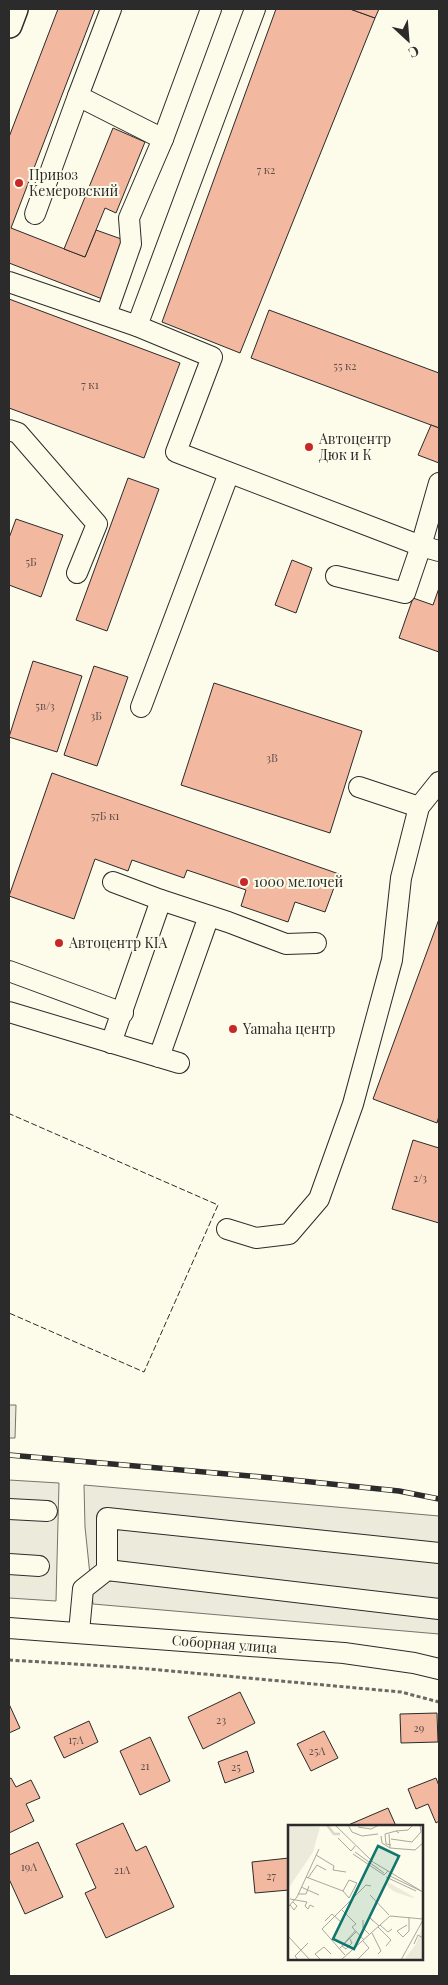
<svg xmlns="http://www.w3.org/2000/svg" width="448" height="1985" font-family="'Playfair Display',serif">
  <rect width="100%" height="100%" fill="#fdfbea"/>
  <!-- green -->
  <polygon fill="#ecebdb" stroke="#74746e" points="9,1405 16,1405 15,1438 9,1438"/>
  <!-- parking -->
  <g fill="#eceadb" stroke="#74746e">
    <polygon points="9,1480 59,1483 56,1601 9,1598"/>
    <polygon points="84,1485 439,1516 439,1634 93,1604 85,1527"/>
  </g>
  <!-- building -->
  <g fill="#f2b8a0" stroke="#2b2b2b">
    <polygon points="58,9 95,9 11,228 85,257 96,230 127,241 105,300 9,263 9,137"/>
    <polygon points="276,9 350,9 375,18 240,353 162,322"/>
    <polygon points="350,9 379,9 375,18"/>
    <polygon points="113,128 145,142 116,213 105,208 85,257 64,249"/>
    <polygon points="9,299 180,363 144,458 9,408"/>
    <polygon points="269,310 439,373 439,428 251,358"/>
    <polygon points="431,425 439,428 439,463 418,455"/>
    <polygon points="128,478 159,489 107,631 76,620"/>
    <polygon points="16,519 63,535 41,597 9,585 9,538"/>
    <polygon points="292,560 312,568 296,613 275,605"/>
    <polygon points="439,588 439,652 399,638 413,598 433,605"/>
    <polygon points="33,661 82,676 57,752 9,737"/>
    <polygon points="94,666 128,677 97,766 64,755"/>
    <polygon points="214,683 362,731 330,833 181,785"/>
    <polygon points="52,773 339,874 325,912 295,902 288,922 241,906 246,890 187,870 184,878 132,860 128,871 95,859 74,919 9,896"/>
    <polygon points="439,919 439,1116 437,1123 373,1099"/>
    <polygon points="413,1140 439,1148 439,1223 392,1209"/>
    <polygon points="240,1692 255,1723 203,1749 188,1717"/>
    <polygon points="9,1704 20,1728 9,1733"/>
    <polygon points="437,1713 438,1742 401,1743 400,1714"/>
    <polygon points="89,1721 98,1742 64,1758 54,1737"/>
    <polygon points="324,1731 338,1758 311,1771 297,1744"/>
    <polygon points="150,1737 170,1781 140,1795 120,1751"/>
    <polygon points="247,1751 254,1772 225,1783 218,1762"/>
    <polygon points="11,1778 16,1787 31,1780 40,1798 26,1804 34,1821 9,1833 9,1779"/>
    <polygon points="436,1778 439,1786 439,1821 436,1823 428,1804 416,1809 408,1789"/>
    <polygon points="388,1808 396,1826 346,1826"/>
    <polygon points="123,1823 136,1851 146,1846 174,1907 106,1938 85,1893 96,1888 76,1844"/>
    <polygon points="38,1842 63,1897 25,1914 9,1879 9,1855"/>
    <polygon points="289,1858 289,1890 255,1893 252,1862"/>
  </g>
  <g fill="none" stroke-linecap="round" stroke-linejoin="round">
    <!-- minor casing -->
    <g stroke="#2b2b2b" stroke-width="22">
      <g id="minor">
        <polyline points="111,9 78,96 163,139"/>
        <polyline points="35,214 78,96"/>
        <polyline points="9,282 137,326 212,357 176,452 421,546 439,551"/>
        <polyline points="106,315 131,244 129,218 163,139 211,9"/>
        <polyline points="137,326 255,9"/>
        <polyline points="9,430 18,433 97,524 77,573"/>
        <polyline points="336,576 405,593 421,546 439,483"/>
        <polyline points="141,707 229,473"/>
        <polyline points="359,787 419,807"/>
        <polyline points="161,900 228,922 286,944 316,943"/>
        <polyline points="9,971 123,1013"/>
        <polyline points="9,1012 179,1063"/>
        <polyline points="111,1043 161,900 113,882"/>
        <polyline points="159,1057 209,916"/>
        <polyline points="227,1229 256,1238 289,1234 319,1199 353,1104 392,960 401,878 419,807 439,782"/>
        <polyline points="9,1509 47,1511"/>
        <polyline points="9,1564 39,1566"/>
        <polyline points="107,1570 107,1518 439,1553"/>
        <path id="s1" d="M 9,1628 L 344,1653 L 414,1663 L 439,1669"/>
        <polyline points="79,1632 83,1589 107,1570 439,1609"/>
      </g>
    </g>
    <!-- major casing -->
    <g stroke="#2b2b2b" stroke-width="28">
      <polyline id="major" points="9,25 15,9"/>
    </g>
    <!-- path -->
    <polyline stroke="#6a6964" stroke-width="3" stroke-dasharray="4 2.5" stroke-linecap="butt" points="9,1660 138,1668 401,1692 439,1702"/>
    <!-- minor -->
    <use href="#minor" stroke="#fdfbea" stroke-width="20"/>
    <!-- major -->
    <use href="#major" stroke="#fdfbea" stroke-width="25"/>
    <!-- rail casing -->
    <g stroke="#2b2b2b" stroke-width="5.5">
      <polyline id="rail" points="9,1455 273,1478 399,1491 439,1499"/>
    </g>
    <!-- rail -->
    <use href="#rail" stroke="#fdfbea" stroke-width="4" stroke-dasharray="11" stroke-linecap="butt"/>
    <!-- fence -->
    <polyline stroke="#2b2b2b" stroke-width="1" stroke-dasharray="6 2.5" stroke-linecap="butt" points="9,1116 10,1114 218,1205 144,1372 9,1313"/>
  </g>
  <!-- markers -->
  <g fill="#c62828" stroke="#fdfbea" stroke-width="2">
    <circle cx="19" cy="183" r="5"/>
    <circle cx="309" cy="447" r="5"/>
    <circle cx="244" cy="882" r="5"/>
    <circle cx="59" cy="943" r="5"/>
    <circle cx="233" cy="1029" r="5"/>
  </g>
  <g text-anchor="middle" stroke-width="4" stroke-linejoin="round" paint-order="stroke">
    <!-- number labels -->
    <g font-size="11" fill="#5d4e48">
      <text x="266" y="174">7 к2</text>
      <text x="345" y="370">55 к2</text>
      <text x="90" y="389">7 к1</text>
      <text x="31" y="566">5Б</text>
      <text x="45" y="710">5в/3</text>
      <text x="96" y="720">3Б</text>
      <text x="272" y="762">3В</text>
      <text x="105" y="820">57Б к1</text>
      <text x="420" y="1182">2/3</text>
      <text x="221" y="1724">23</text>
      <text x="419" y="1732">29</text>
      <text x="76" y="1744">17А</text>
      <text x="317" y="1755">25А</text>
      <text x="145" y="1770">21</text>
      <text x="236" y="1771">25</text>
      <text x="29" y="1871">19А</text>
      <text x="122" y="1874">21А</text>
      <text x="271" y="1880">27</text>
    </g>
    <!-- poi labels -->
    <g font-size="14" fill="#2b2b2b" stroke="#fdfbea" text-anchor="start">
      <text x="29" y="180">Привоз<tspan x="29" dy="16">Кемеровский</tspan></text>
      <text x="319" y="444">Автоцентр<tspan x="319" dy="16">Дюк и К</tspan></text>
      <text x="254" y="887">1000 мелочей</text>
      <text x="69" y="948">Автоцентр KIA</text>
      <text x="243" y="1034">Yamaha центр</text>
    </g>
    <!-- street labels -->
    <g font-size="14" fill="#2b2b2b" stroke="#fdfbea">
      <text dy="5" stroke="none"><textPath href="#s1" startOffset="216">Соборная улица</textPath></text>
    </g>
  </g>
  <!-- overview -->
  <g transform="translate(288 1825)">
    <rect width="135" height="135" fill="#fdfbea"/>
    <path d="M 0,0 L 32,2 L 25,27 L 0,64 ZM 98,56 L 126,72 L 125,73 L 107,67 L 100,62 ZM 135,100 L 135,135 L 116,135 L 128,119 Z" fill="#ecebdb"/>
    <path fill="none" stroke="#d8d7c9" stroke-width="2.5" d="M 39,0 L 46,9 L 52,9"/>
    <path fill="none" stroke="#a9a89e" stroke-width="1" d="M 47,0 L 85,37 L 135,67M 60,0 L 64,7 L 74,11 L 90,9M 70,2 L 83,4 L 91,0M 111,8 L 108,6 L 120,5 L 125,0M 101,9 L 102,23 L 127,25 L 135,18M 93,11 L 94,18 L 102,23M 50,13 L 63,26 L 67,21M 103,14 L 124,17 L 133,7 L 132,0M 103,20 L 98,19 L 97,9 L 108,6M 67,27 L 96,48M 65,29 L 96,50 L 100,46M 28,30 L 46,41 L 45,45 L 58,47M 100,50 L 133,66M 18,52 L 55,66 L 61,55 L 69,58 L 61,73 L 55,66M 98,52 L 128,66M 20,53 L 29,40 L 38,45M 13,62 L 31,70M 10,69 L 18,69 L 21,61M 82,70 L 101,90M 2,74 L 19,77 L 17,81 L 20,84 L 22,80 L 26,82M 2,80 L 6,85 L 9,81 L 5,77M 0,82 L 9,72 L 31,24M 54,85 L 68,99 L 64,102 L 76,115M 75,95 L 75,103 L 81,109M 37,96 L 44,89 L 53,97M 85,96 L 81,92 L 91,101M 92,100 L 100,107 L 104,104M 119,100 L 109,106 L 115,112 L 121,106 L 121,92M 90,102 L 103,115 L 98,121M 84,108 L 93,126 L 90,129M 0,111 L 22,135M 126,119 L 130,110 L 135,113M 54,121 L 58,124 L 64,118 L 62,114M 53,122 L 67,106M 51,124 L 68,107M 57,130 L 34,104 L 78,60 L 83,61M 10,135 L 7,131 L 20,118M 33,135 L 27,129 L 36,122 L 43,129M 53,135 L 102,91 L 135,94M 69,135 L 81,123 L 75,116M 113,135 L 135,95"/>
    <path fill="#0f766e" fill-opacity="0.15" stroke="#0f766e" stroke-width="2.5" d="M 90,21 L 111,31 L 66,124 L 45,114 Z"/>
    <rect width="135" height="135" fill="none" stroke="#2b2b2b" stroke-width="2.5"/>
  </g>
  <!-- border -->
  <rect width="448" height="1985" fill="none" stroke="#2b2b2b" stroke-width="20"/>
  <!-- north arrow -->
  <g transform="translate(408 40) rotate(154)" stroke="#fdfbea" stroke-width="4" paint-order="stroke">
  <path d="M0-4L9 19L0 12L-9 19Z" fill="#2b2b2b"/>
  <text y="-8" font-size="14" font-weight="bold" text-anchor="middle" fill="#2b2b2b">С</text>
  </g>
</svg>
